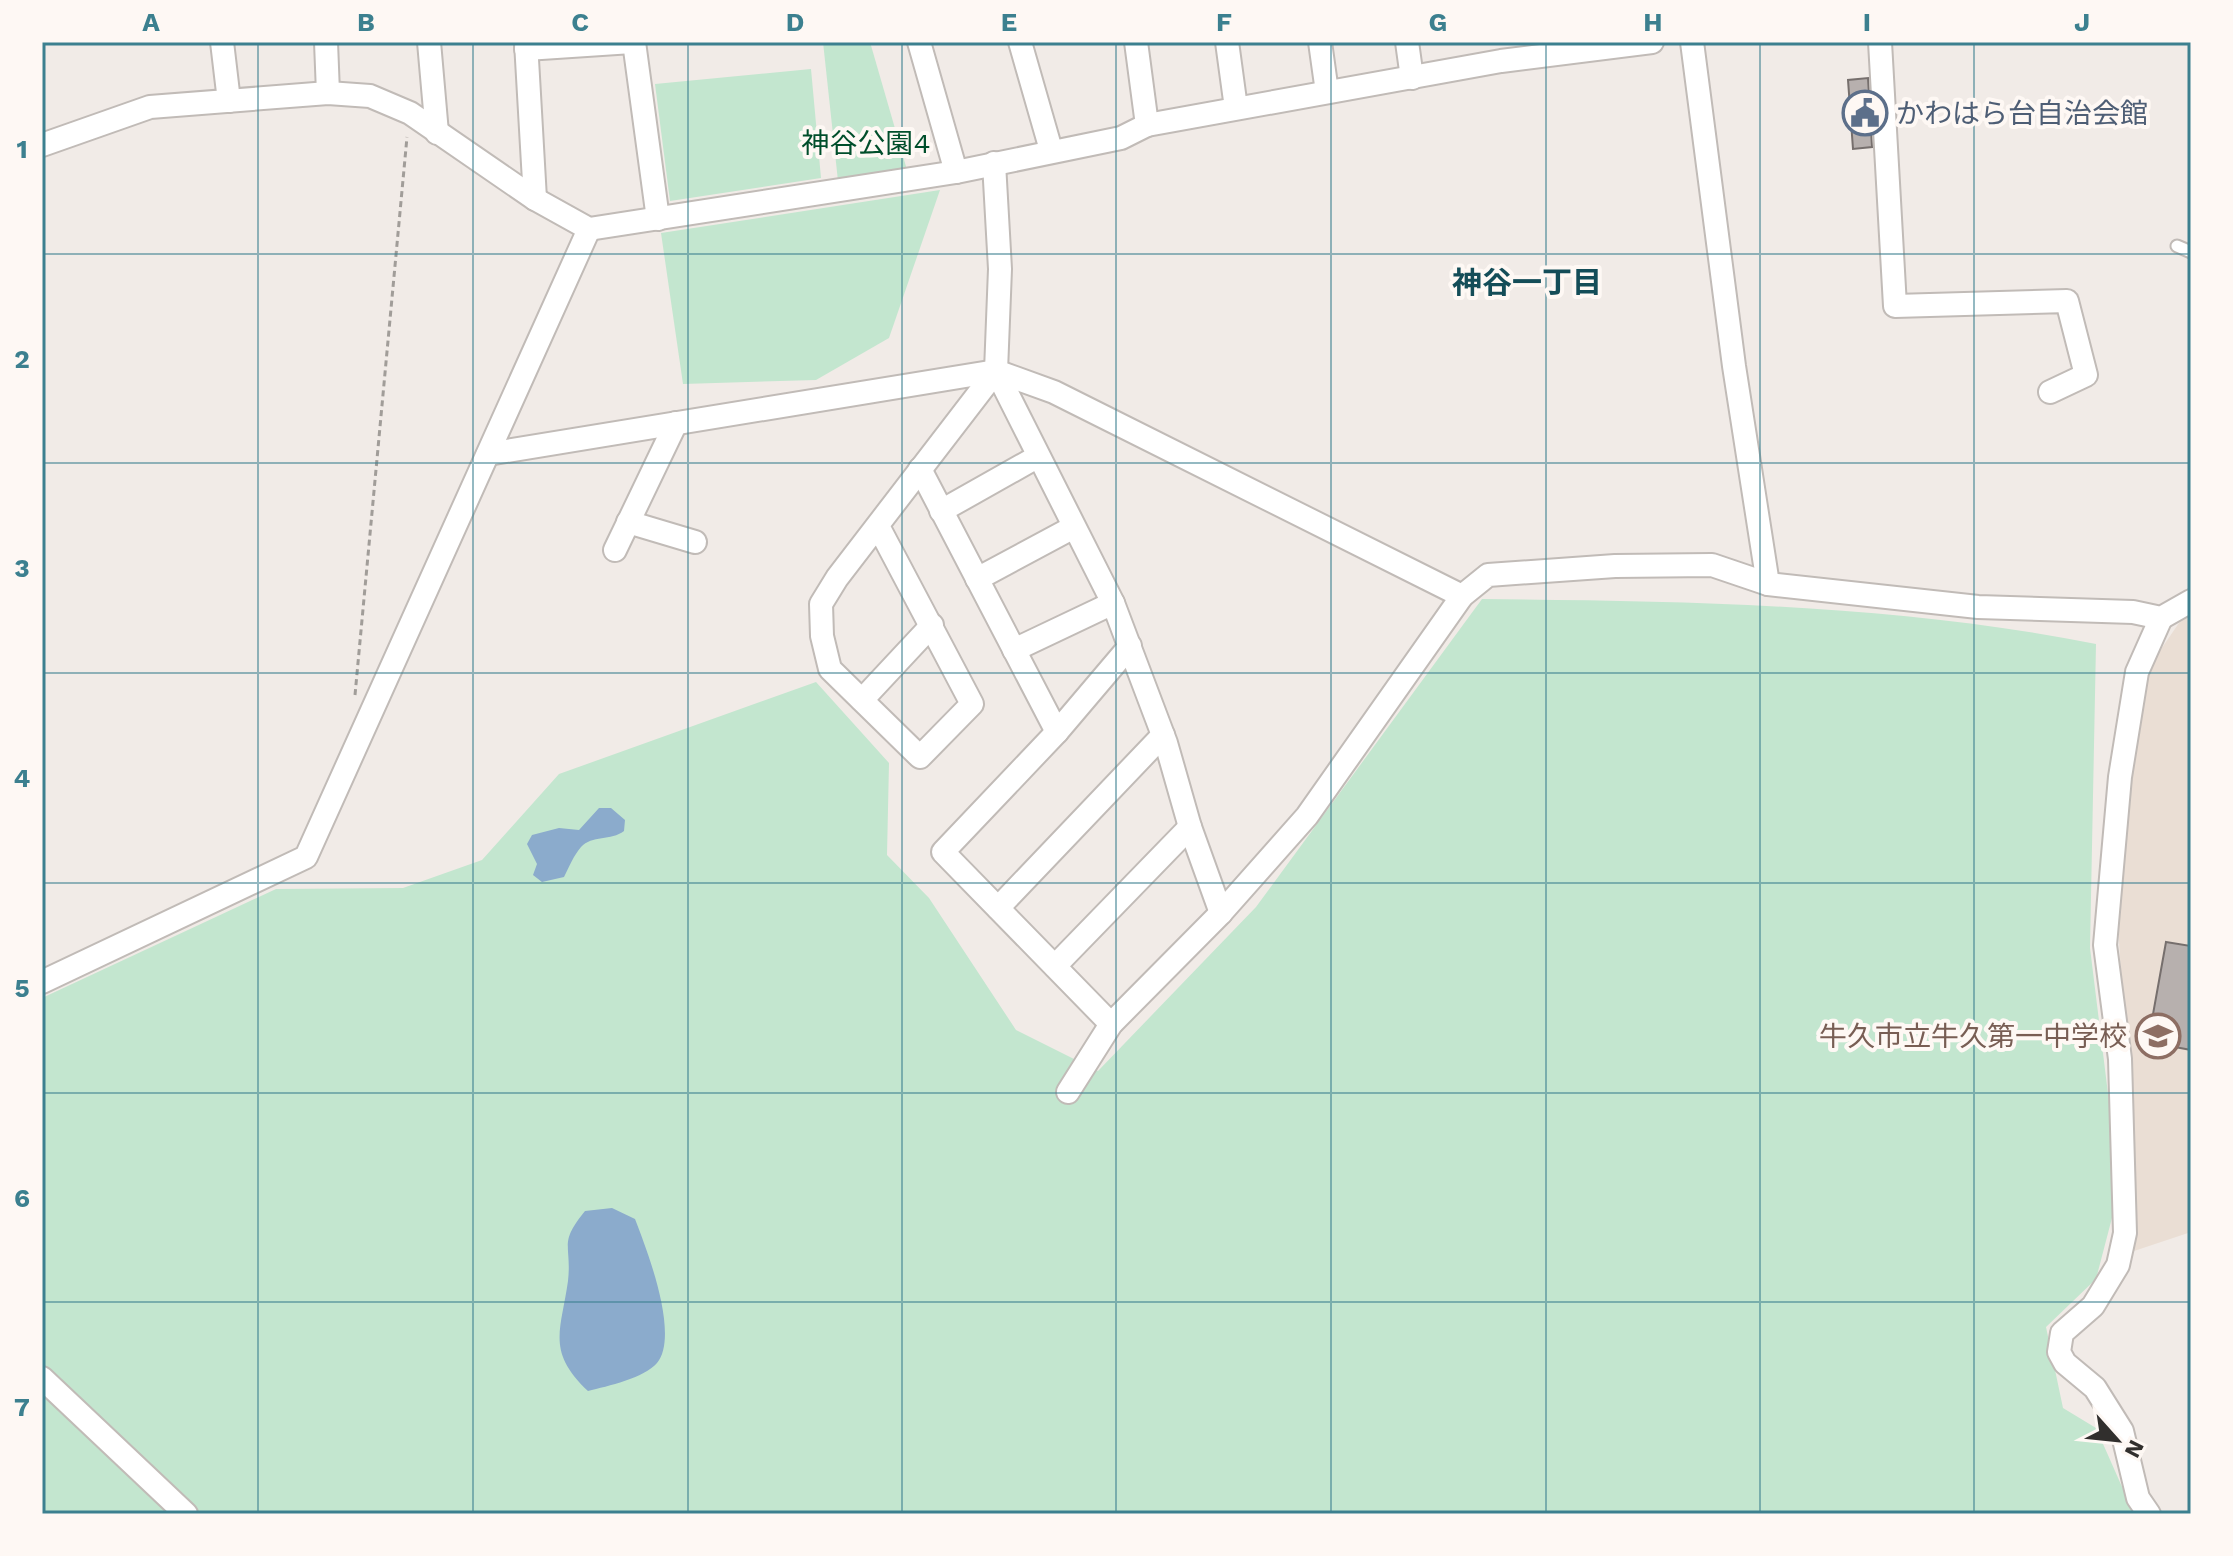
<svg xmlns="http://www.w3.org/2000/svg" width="2233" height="1556" font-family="'Work Sans','Noto Sans JP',sans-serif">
  <rect width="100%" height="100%" fill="#f1ebe7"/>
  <!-- built -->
  <polygon fill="#eaded4" points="2191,615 2191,1232 2128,1253 2131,1149 2118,923 2142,677 2179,623"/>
  <!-- green -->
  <g fill="#c3e6cf">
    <polygon points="823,42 870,42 907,170 838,181"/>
    <polygon points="811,69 821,178 670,201 655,84"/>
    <polygon points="940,190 889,338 816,380 683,384 661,233"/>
    <path d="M 1482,599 C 1687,601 1894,604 2096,644 L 2090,948 L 2112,1126 L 2113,1214 L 2096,1279 L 2046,1327 L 2063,1408 L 2096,1428 L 2134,1514 L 42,1514 L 42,998 L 276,889 L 403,888 L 482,860 L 559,774 L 816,682 L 889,763 L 887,855 L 929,898 L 1016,1030 L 1098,1071 L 1256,907 Z"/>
  </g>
  <!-- water -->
  <g fill="#8babcc">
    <path d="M 599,808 L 611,808 L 625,820 L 624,831 C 611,841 592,835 581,847 C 574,855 569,867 564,877 L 542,882 L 533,875 L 537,864 L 527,844 L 532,835 L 559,828 L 579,830 Z"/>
    <path d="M 612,1208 L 635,1219 C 647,1250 680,1335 657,1363 C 644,1378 608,1386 588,1391 C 546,1351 561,1331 568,1281 C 572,1244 558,1244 585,1211 Z"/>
  </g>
  <!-- building -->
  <g fill="#b7b0ae" stroke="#766f6d" stroke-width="2">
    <polygon points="1868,78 1872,147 1853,149 1848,80"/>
    <polygon points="2166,942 2191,946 2191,1050 2148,1042"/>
  </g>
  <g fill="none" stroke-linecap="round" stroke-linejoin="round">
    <!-- lane casing -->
    <g stroke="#c1bbb7" stroke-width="15">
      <polyline id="lane" points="2177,246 2191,252"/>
    </g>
    <!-- street casing -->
    <g stroke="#c1bbb7" stroke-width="26">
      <g id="street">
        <polyline points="222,42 229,101"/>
        <polyline points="326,42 328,93"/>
        <polyline points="429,42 437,133"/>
        <polyline points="526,42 535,199"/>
        <polyline points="634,42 658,219"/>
        <polyline points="919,42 956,172"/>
        <polyline points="1020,42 1051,150"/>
        <polyline points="1136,42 1147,125"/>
        <polyline points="1227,42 1236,108"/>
        <polyline points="1320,42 1327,92"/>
        <polyline points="1407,42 1412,78"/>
        <polyline points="1692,42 1734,366 1768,584"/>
        <polyline points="1880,42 1895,306 2067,301 2086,375 2050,392"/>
        <polyline points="526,49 632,42"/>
        <polyline points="42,145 150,107 328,93 370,96 410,113 535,199 589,229 956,172 1121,138 1147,125 1501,61 1652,42"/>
        <polyline points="994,163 1000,269 996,371 1113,603 1166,743 1190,827 1221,913"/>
        <polyline points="488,454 996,371 1054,392 1462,596"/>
        <polyline points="920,469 1057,732"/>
        <polyline points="941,511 1037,457"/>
        <polyline points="628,522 695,542"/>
        <polyline points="878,526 972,704 920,757 830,669 822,636 821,604 837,578 996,371"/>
        <polyline points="615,550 676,423"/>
        <polyline points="977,579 1072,528"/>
        <polyline points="1014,650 1113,603"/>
        <polyline points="862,700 932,625"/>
        <polyline points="998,908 1163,735"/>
        <polyline points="1055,966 1190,827"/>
        <polyline points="42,982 306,857 589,229"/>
        <polyline points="1111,1024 943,852 1057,732 1130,646"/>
        <polyline points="1068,1092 1111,1024 1221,913 1307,816 1462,596 1488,575 1615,566 1712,565 1768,584 1978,607 2133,612 2161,618 2191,601"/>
        <polyline points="42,1378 186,1514"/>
        <polyline points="2149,1514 2138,1498 2122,1431 2095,1388 2065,1363 2059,1352 2062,1333 2093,1306 2118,1265 2125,1233 2120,1059 2105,945 2120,777 2137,672 2161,618"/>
      </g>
    </g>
    <!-- path -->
    <polyline stroke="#a19d99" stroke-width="3" stroke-dasharray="6 4" stroke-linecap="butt" points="355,695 407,137"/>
    <!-- lane -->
    <use href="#lane" stroke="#fff" stroke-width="11"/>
    <!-- street -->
    <use href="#street" stroke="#fff" stroke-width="22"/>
  </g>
  <!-- grid -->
  <path fill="none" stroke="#3c808f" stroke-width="2" stroke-opacity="0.55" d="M 258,42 L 258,1514M 473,42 L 473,1514M 688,42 L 688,1514M 902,42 L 902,1514M 1116,42 L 1116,1514M 1331,42 L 1331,1514M 1546,42 L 1546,1514M 1760,42 L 1760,1514M 1974,42 L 1974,1514M 42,254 L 2191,254M 42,463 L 2191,463M 42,673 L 2191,673M 42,883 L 2191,883M 42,1093 L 2191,1093M 42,1302 L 2191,1302"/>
  <!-- icons -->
  <defs>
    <g id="civic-ring" transform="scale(2.3)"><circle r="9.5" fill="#fef8f4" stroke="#5c6f8a" stroke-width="1.5"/><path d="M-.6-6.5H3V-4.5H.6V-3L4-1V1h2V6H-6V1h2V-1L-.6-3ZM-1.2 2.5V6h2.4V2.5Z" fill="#5c6f8a"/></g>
    <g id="school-ring" transform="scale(2.3)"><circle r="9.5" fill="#fef8f4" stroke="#8d6e63" stroke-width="1.5"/><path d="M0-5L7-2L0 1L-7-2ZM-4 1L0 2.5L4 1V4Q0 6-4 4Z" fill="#8d6e63"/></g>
  </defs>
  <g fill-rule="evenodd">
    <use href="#civic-ring" x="1865" y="113"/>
    <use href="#school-ring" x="2158" y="1036"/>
  </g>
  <g text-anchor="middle" stroke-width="8" stroke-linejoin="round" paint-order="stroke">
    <!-- service labels -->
    <g font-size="28" fill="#4e5e75" stroke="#fef8f4" text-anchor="start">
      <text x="1896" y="123">かわはら台自治会館</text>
    </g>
    <!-- park labels -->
    <g font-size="28" fill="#004e2b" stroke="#fef8f4">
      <text x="866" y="153">神谷公園4</text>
    </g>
    <!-- education labels -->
    <g font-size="28" fill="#785e54" stroke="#fef8f4" text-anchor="end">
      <text x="2127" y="1046">牛久市立牛久第一中学校</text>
    </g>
    <!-- neighbourhood labels -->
    <g font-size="30" font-weight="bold" fill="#144d58" stroke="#fef8f4">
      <text x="1527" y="293">神谷一丁目</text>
    </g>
  </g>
  <!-- border -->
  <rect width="2233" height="1556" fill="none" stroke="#fef8f4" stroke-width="88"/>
  <!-- north arrow -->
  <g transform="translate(2117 1440) rotate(117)" stroke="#fef8f4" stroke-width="6" paint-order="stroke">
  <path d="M0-6L14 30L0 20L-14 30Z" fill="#312f2d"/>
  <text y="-12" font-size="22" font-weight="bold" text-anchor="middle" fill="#312f2d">N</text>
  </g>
  <rect x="44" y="44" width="2145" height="1468" fill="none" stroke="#3c808f" stroke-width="3"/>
  <g font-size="26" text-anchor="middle" font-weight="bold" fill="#3c808f">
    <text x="151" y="31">A</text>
    <text x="366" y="31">B</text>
    <text x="580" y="31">C</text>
    <text x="795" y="31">D</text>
    <text x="1009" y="31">E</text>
    <text x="1224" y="31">F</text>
    <text x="1438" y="31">G</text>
    <text x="1653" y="31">H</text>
    <text x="1867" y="31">I</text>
    <text x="2082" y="31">J</text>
    <text x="22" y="158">1</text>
    <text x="22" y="368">2</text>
    <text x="22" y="577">3</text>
    <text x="22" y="787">4</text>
    <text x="22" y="997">5</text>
    <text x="22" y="1207">6</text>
    <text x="22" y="1416">7</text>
  </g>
</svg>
